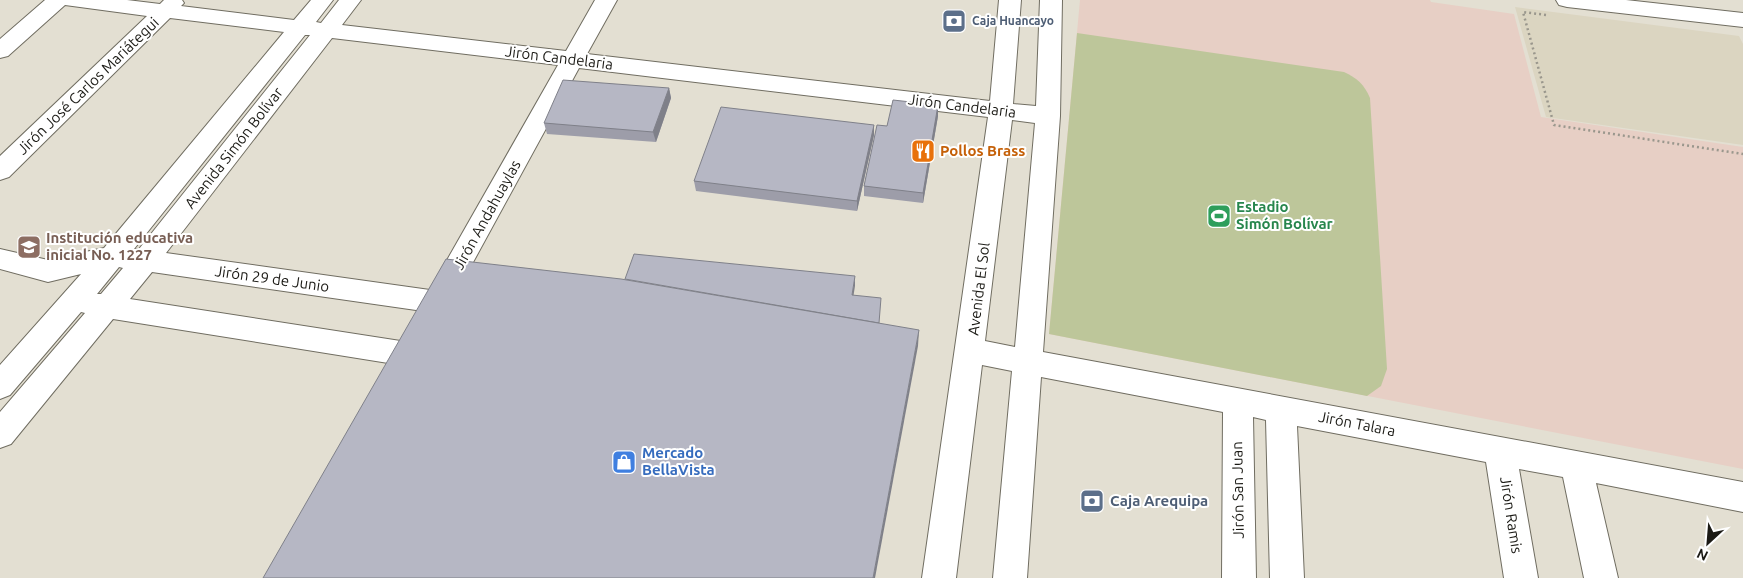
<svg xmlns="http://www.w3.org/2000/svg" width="1743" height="578" font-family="Ubuntu,sans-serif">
  <rect width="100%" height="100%" fill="#e3dfd2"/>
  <!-- built -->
  <polygon fill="#dbd5c1" points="1515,7 1739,36 1743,44 1743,145 1546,117"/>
  <!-- education -->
  <polygon fill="#e7cfc5" points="1080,0 1430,0 1431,2 1514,14 1541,117 1743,147 1743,469 1049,334"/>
  <!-- green -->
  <path fill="#bdc69a" d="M 1077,33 L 1344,72 C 1357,78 1364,84 1370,98 L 1387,369 L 1381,386 L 1367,396 L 1049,334 Z"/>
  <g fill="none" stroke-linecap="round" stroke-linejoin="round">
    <!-- minor casing -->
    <g stroke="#706d61" stroke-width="2">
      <g id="minor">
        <path d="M 45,0 L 127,0 L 160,4 L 164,0 L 182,0 L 184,3 L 181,6 L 294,20 L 311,0 L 333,0 L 316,22 L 321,23 L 339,0 L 361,0 L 342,25 L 566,51 L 595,0 L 617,0 L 587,54 L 990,101 L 999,0 L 1021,0 L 1013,104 L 1036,106 L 1040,0 L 1062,0 L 1060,116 L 1043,352 L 1743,482 L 1743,512 L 1596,483 L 1618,578 L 1584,578 L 1563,477 L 1519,469 L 1538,578 L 1504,578 L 1486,462 L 1297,426 L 1304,578 L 1270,578 L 1266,420 L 1253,417 L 1256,578 L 1222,578 L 1223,412 L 1041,377 L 1027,578 L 993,578 L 1012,371 L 982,365 L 956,578 L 922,578 L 988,117 L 579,68 L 447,310 L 437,313 L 152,272 L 130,299 L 407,342 L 417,345 L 421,354 L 417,363 L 407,366 L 113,319 L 11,444 L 0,448 L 0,412 L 85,313 L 81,312 L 10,395 L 0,399 L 0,365 L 81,274 L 48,282 L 0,269 L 0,249 L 48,260 L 104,248 L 284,32 L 170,18 L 9,177 L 0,180 L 0,156 L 147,16 L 65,5 L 8,56 L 0,58 L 0,39 ZM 305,35 L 310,35 L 139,249 L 134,249 ZM 332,38 L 558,65 L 430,290 L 166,253 ZM 1012,120 L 1035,123 L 1015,347 L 985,341 ZM 119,267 L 123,268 L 101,294 L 97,294 Z"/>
        <polygon points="1556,0 1626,0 1743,13 1743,27 1567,7 1559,5"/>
      </g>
    </g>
    <!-- path -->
    <polyline stroke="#9a978d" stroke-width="2.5" stroke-dasharray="2 3" stroke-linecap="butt" points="1546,15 1523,12 1554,125 1743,154"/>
    <!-- minor -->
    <use href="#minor" fill="#fff" fill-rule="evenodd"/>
  </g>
  <!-- wall -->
  <g fill="#9d9da9">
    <polygon points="669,88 671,98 656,142 547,134 544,123"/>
    <polygon points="938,105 938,116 923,203 864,196 864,186 887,126"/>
    <polygon points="874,125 874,135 857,211 696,191 694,181"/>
  </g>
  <!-- shaded-wall -->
  <g fill="#7f8089">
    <polygon points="669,88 671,98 656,142 653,132"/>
    <polygon points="938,105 938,116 923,203 923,193"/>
    <polygon points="874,125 874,135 857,211 857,201"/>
    <polygon points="855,276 855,286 852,305 852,295"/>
    <polygon points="919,330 918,346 875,578 873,578"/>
  </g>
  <!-- building -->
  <g fill="#b6b7c4" stroke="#7f8089">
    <polygon points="563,80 669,88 653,132 544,123"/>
    <polygon points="893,100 938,105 923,193 864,186 877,125 887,126"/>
    <polygon points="721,107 874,125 857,201 694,181"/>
    <polygon points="634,254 855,276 852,295 881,298 879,323 625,279"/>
    <polygon points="446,259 621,279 919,330 873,578 263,578"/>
  </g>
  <!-- icons -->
  <defs>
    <g id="bank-square" transform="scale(1.25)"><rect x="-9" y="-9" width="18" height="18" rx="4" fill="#5c6f8a" stroke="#fff"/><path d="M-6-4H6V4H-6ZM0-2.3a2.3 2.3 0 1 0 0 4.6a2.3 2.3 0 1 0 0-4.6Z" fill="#fff"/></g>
    <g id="restaurant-square" transform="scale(1.25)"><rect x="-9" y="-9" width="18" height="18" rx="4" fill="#e8710a" stroke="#fff"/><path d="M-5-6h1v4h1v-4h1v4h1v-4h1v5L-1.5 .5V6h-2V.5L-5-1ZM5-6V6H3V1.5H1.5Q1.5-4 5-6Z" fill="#fff"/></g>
    <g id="stadium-square" transform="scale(1.25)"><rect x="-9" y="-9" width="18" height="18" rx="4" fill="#2e9e5b" stroke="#fff"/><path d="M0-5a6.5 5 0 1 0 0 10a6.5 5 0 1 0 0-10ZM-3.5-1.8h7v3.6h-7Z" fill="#fff"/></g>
    <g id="school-square" transform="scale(1.25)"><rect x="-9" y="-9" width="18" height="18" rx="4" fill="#8d6e63" stroke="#fff"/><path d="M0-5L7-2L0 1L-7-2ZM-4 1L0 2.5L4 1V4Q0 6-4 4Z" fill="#fff"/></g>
    <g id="shop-square" transform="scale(1.25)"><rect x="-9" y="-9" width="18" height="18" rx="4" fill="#3f7fe0" stroke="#fff"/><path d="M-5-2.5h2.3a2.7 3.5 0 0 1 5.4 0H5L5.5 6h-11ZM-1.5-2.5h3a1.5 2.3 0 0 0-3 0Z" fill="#fff"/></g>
  </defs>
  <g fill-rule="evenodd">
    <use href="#bank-square" x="954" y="21"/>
    <use href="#restaurant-square" x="923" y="151"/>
    <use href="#stadium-square" x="1219" y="216"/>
    <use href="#school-square" x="29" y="247"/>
    <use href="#shop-square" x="624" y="462"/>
    <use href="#bank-square" x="1092" y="501"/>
  </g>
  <g text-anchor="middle" stroke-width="4" stroke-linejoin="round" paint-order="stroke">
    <!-- far-service labels -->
    <g font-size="12" font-weight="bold" fill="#4e5e75" stroke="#fff" text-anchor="start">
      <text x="972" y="25">Caja Huancayo</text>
    </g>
    <!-- street labels -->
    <g font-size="15" fill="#1b1a15" stroke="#fff">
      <text transform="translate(559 58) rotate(7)" y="5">Jirón Candelaria</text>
      <text transform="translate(88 86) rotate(-44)" y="5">Jirón José Carlos Mariátegui</text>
      <text transform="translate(962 106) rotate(7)" y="5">Jirón Candelaria</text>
      <text transform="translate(234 148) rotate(-52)" y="5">Avenida Simón Bolívar</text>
      <text transform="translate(487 215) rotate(-61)" y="5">Jirón Andahuaylas</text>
      <text transform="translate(272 279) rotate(8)" y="5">Jirón 29 de Junio</text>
      <text transform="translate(979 289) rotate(-83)" y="5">Avenida El Sol</text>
      <text transform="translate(1357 424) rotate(11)" y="5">Jirón Talara</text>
      <text transform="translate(1238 490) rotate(-91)" y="5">Jirón San Juan</text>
      <text transform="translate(1511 515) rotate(81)" y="5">Jirón Ramis</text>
    </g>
    <!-- food labels -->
    <g font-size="15" font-weight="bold" fill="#c56008" stroke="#fff" text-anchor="start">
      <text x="940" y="156">Pollos Brass</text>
    </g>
    <!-- leisure labels -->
    <g font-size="15" font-weight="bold" fill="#27864d" stroke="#fff" text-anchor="start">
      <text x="1236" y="212">Estadio<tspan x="1236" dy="17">Simón Bolívar</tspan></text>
    </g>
    <!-- education labels -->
    <g font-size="15" font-weight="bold" fill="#785e54" stroke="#fff" text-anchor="start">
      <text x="46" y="243">Institución educativa<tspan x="46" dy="17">inicial No. 1227</tspan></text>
    </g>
    <!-- shop labels -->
    <g font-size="15" font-weight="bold" fill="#366cbe" stroke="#fff" text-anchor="start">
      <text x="642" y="458">Mercado<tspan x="642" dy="17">BellaVista</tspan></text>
    </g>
    <!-- service labels -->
    <g font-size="15" font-weight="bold" fill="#4e5e75" stroke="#fff" text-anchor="start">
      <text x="1110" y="506">Caja Arequipa</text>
    </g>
  </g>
  <!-- north arrow -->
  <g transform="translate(1708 543) rotate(206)" stroke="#ffffff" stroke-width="4" paint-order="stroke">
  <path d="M0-4L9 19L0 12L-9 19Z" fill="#1b1a15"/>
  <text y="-8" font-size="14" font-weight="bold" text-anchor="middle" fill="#1b1a15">N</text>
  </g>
</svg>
